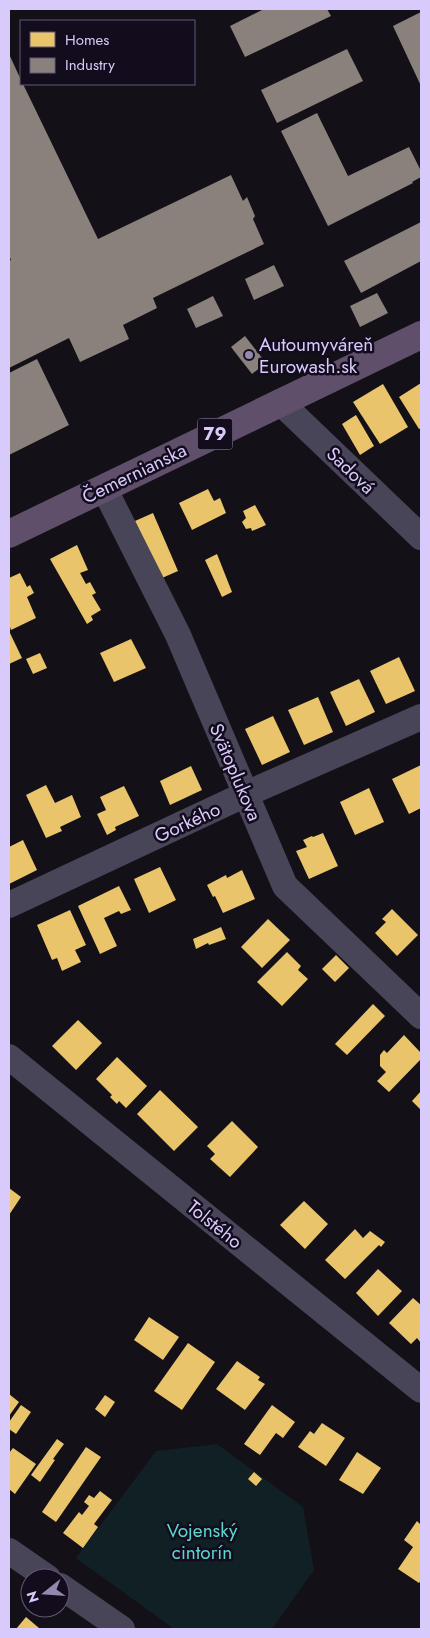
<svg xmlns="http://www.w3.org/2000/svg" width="430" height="1638" font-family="Jost,sans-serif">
  <rect width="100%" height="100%" fill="#131018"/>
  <!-- green -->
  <polygon fill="#102024" points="217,1444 303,1507 314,1570 272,1629 174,1629 76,1558 156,1451"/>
  <!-- homes -->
  <g fill="#e9c46a">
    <polygon points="421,383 421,428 419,429 399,397"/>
    <polygon points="383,384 408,427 380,444 353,402"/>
    <polygon points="356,415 374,446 360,455 342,424"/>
    <polygon points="208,489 214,501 220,498 226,513 192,530 179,503"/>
    <polygon points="255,505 266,525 252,531 251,528 246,529 242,522 246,518 243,511"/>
    <polygon points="153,513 178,571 162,578 135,521"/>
    <polygon points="77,545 88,570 80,573 86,584 90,582 96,593 92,595 101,610 91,616 93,620 87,624 50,559"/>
    <polygon points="217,554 232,592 222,597 205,560"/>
    <polygon points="20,573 27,587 30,585 34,593 27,597 36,618 11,630 9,624 9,578"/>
    <polygon points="9,631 22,658 9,664"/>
    <polygon points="131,639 146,668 114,682 100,653"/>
    <polygon points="40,653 47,668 33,674 26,659"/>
    <polygon points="399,657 415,691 386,704 370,671"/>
    <polygon points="359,679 375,712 346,726 330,692"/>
    <polygon points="318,697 333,732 304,745 288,710"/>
    <polygon points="273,716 290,752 262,765 245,729"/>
    <polygon points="421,765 421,808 409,814 392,779"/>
    <polygon points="191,766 202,790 170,805 160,781"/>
    <polygon points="46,785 55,803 72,795 81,817 60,827 62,831 46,838 26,795"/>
    <polygon points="124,786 139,816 115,827 116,830 107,835 97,814 106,810 100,797"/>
    <polygon points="369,788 384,822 355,835 340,802"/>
    <polygon points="323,833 338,866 309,879 296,851 307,847 303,840 312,836 313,837"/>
    <polygon points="23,840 37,870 9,884 9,847"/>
    <polygon points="160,867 176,900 149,913 134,879"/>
    <polygon points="242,870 255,899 223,913 215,896 213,897 207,885 226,875 227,878"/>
    <polygon points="119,886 131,910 121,914 119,911 104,918 117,946 100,954 78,906"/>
    <polygon points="392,909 418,935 397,956 375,933 386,922 382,919"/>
    <polygon points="70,910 86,945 75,950 81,962 62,971 57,958 52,960 37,925"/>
    <polygon points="268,919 290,940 262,968 241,947"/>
    <polygon points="221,927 226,939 209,945 208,943 196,949 193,939"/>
    <polygon points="287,952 301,966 298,970 308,979 282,1006 257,982"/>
    <polygon points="336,955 349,968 335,982 322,969"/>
    <polygon points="373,1004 385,1016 347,1055 335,1044"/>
    <polygon points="78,1020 102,1043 76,1070 52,1046"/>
    <polygon points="404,1035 421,1053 421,1059 389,1092 377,1081 386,1072 380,1066 380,1055 384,1050 387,1053"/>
    <polygon points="117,1057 147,1086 126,1108 119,1101 117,1104 110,1097 112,1095 96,1079"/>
    <polygon points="160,1090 198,1127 174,1151 137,1114"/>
    <polygon points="421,1091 421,1110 412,1101"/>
    <polygon points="232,1121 258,1147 230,1177 210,1159 215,1154 207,1146"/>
    <polygon points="9,1188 21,1197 9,1215"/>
    <polygon points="304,1201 328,1224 305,1249 280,1225"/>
    <polygon points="355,1229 363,1238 370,1231 385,1242 381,1247 379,1245 345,1279 325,1260"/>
    <polygon points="378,1269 402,1291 378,1316 356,1293"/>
    <polygon points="413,1298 421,1305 421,1343 417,1338 411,1344 389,1323"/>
    <polygon points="149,1317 179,1337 163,1360 134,1340"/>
    <polygon points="188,1343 215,1362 182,1410 154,1391"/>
    <polygon points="237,1361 260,1377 258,1380 265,1384 245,1410 216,1389"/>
    <polygon points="9,1394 19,1402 9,1416"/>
    <polygon points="105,1395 115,1402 105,1417 95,1409"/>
    <polygon points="21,1405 31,1412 16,1434 9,1429 9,1422"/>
    <polygon points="272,1405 295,1422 283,1438 276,1433 260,1455 244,1444"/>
    <polygon points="322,1423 345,1438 326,1466 298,1447 310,1431 314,1434"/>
    <polygon points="57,1439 64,1444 53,1459 55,1460 40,1482 31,1475"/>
    <polygon points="86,1447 101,1457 56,1522 42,1512"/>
    <polygon points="13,1448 36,1464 15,1494 9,1489 9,1453"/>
    <polygon points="357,1452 381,1468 363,1494 339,1480"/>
    <polygon points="254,1472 262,1479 256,1486 248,1479"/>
    <polygon points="100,1491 112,1500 94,1524 98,1527 83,1548 63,1533 79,1512 82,1515 89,1506 84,1502 89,1495 94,1498"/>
    <polygon points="417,1521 421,1525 421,1580 419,1583 398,1569 413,1547 404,1540"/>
    <polygon points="26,1617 39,1628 38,1629 16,1629"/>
  </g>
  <!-- industry -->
  <g fill="#8a817c">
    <polygon points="264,9 327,9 331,16 245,57 230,26"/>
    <polygon points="421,12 421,86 393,26"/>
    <polygon points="347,49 363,81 277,123 261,90"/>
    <polygon points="9,54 21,80 21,84 23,84 98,239 231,175 243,201 247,197 255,216 253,219 264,244 153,298 157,308 123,325 129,339 80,362 69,338 9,368 9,261 11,260 9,255"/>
    <polygon points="317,113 348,176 409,147 421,171 421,177 412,182 413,183 328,226 281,131"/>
    <polygon points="421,222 421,261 361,293 344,261"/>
    <polygon points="274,265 284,286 254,300 245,279"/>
    <polygon points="377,293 388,313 360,327 350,306"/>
    <polygon points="213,296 223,316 196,328 187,309"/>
    <polygon points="245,336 266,363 252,374 231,347"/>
    <polygon points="37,359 69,425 9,455 9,373"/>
  </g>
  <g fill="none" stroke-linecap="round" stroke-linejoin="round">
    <!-- minor -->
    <g stroke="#494559" stroke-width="26">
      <polyline points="280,402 421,537"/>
      <polyline points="104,488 178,635 285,886 421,1016"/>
      <polyline points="9,905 246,794 421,717"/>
      <polyline points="9,1057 421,1390"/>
      <polyline points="9,1551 48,1578"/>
      <polyline points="60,1586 122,1629"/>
    </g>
    <!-- major -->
    <polyline stroke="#5f4f6a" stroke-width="28" points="9,534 421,335"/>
  </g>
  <!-- markers -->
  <circle fill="#9489ac" stroke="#120c1c" stroke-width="2" cx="249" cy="355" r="5"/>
  <g text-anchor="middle" stroke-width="5" stroke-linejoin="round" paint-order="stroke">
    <!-- shield labels -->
    <rect fill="#120c1c" stroke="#9d91b9" stroke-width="1" x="197.5" y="418.5" width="35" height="31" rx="4"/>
    <g font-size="18" font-weight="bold" fill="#d9cafc">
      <text x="215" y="440">79</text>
    </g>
    <!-- poi labels -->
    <g font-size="19" fill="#d9cafc" stroke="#120c1c" text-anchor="start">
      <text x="259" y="351">Autoumyváreň<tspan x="259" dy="22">Eurowash.sk</tspan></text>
    </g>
    <!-- street labels -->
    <g font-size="19" fill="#d9cafc" stroke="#120c1c">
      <text transform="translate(351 470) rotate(44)" y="7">Sadová</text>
      <text transform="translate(134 473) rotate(-26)" y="7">Čemernianska</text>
      <text transform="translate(236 772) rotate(67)" y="7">Svätoplukova</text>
      <text transform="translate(187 822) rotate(-25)" y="7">Gorkého</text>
      <text transform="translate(215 1224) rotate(39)" y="7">Tolstého</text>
    </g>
    <!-- park labels -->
    <g font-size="19" fill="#5bd7d0" stroke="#120c1c">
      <text x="202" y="1537">Vojenský<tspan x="202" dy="22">cintorín</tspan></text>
    </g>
  </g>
  <!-- border -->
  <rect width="430" height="1638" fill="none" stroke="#d9cafc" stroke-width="20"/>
  <!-- legend -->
  <rect x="20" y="20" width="175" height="65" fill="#120c1c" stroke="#625876"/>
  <rect x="30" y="32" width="25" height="15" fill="#e9c46a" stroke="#625876"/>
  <text x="65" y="45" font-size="15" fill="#d9cafc">Homes</text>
  <rect x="30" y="58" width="25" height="15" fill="#8a817c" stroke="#625876"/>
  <text x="65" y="70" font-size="15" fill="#d9cafc">Industry</text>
  <!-- north arrow -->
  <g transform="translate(45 1593) rotate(253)"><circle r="24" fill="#120c1c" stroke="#625876"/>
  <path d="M0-4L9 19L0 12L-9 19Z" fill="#9489ac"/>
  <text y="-8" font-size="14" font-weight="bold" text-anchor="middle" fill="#d9cafc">N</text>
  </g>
</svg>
